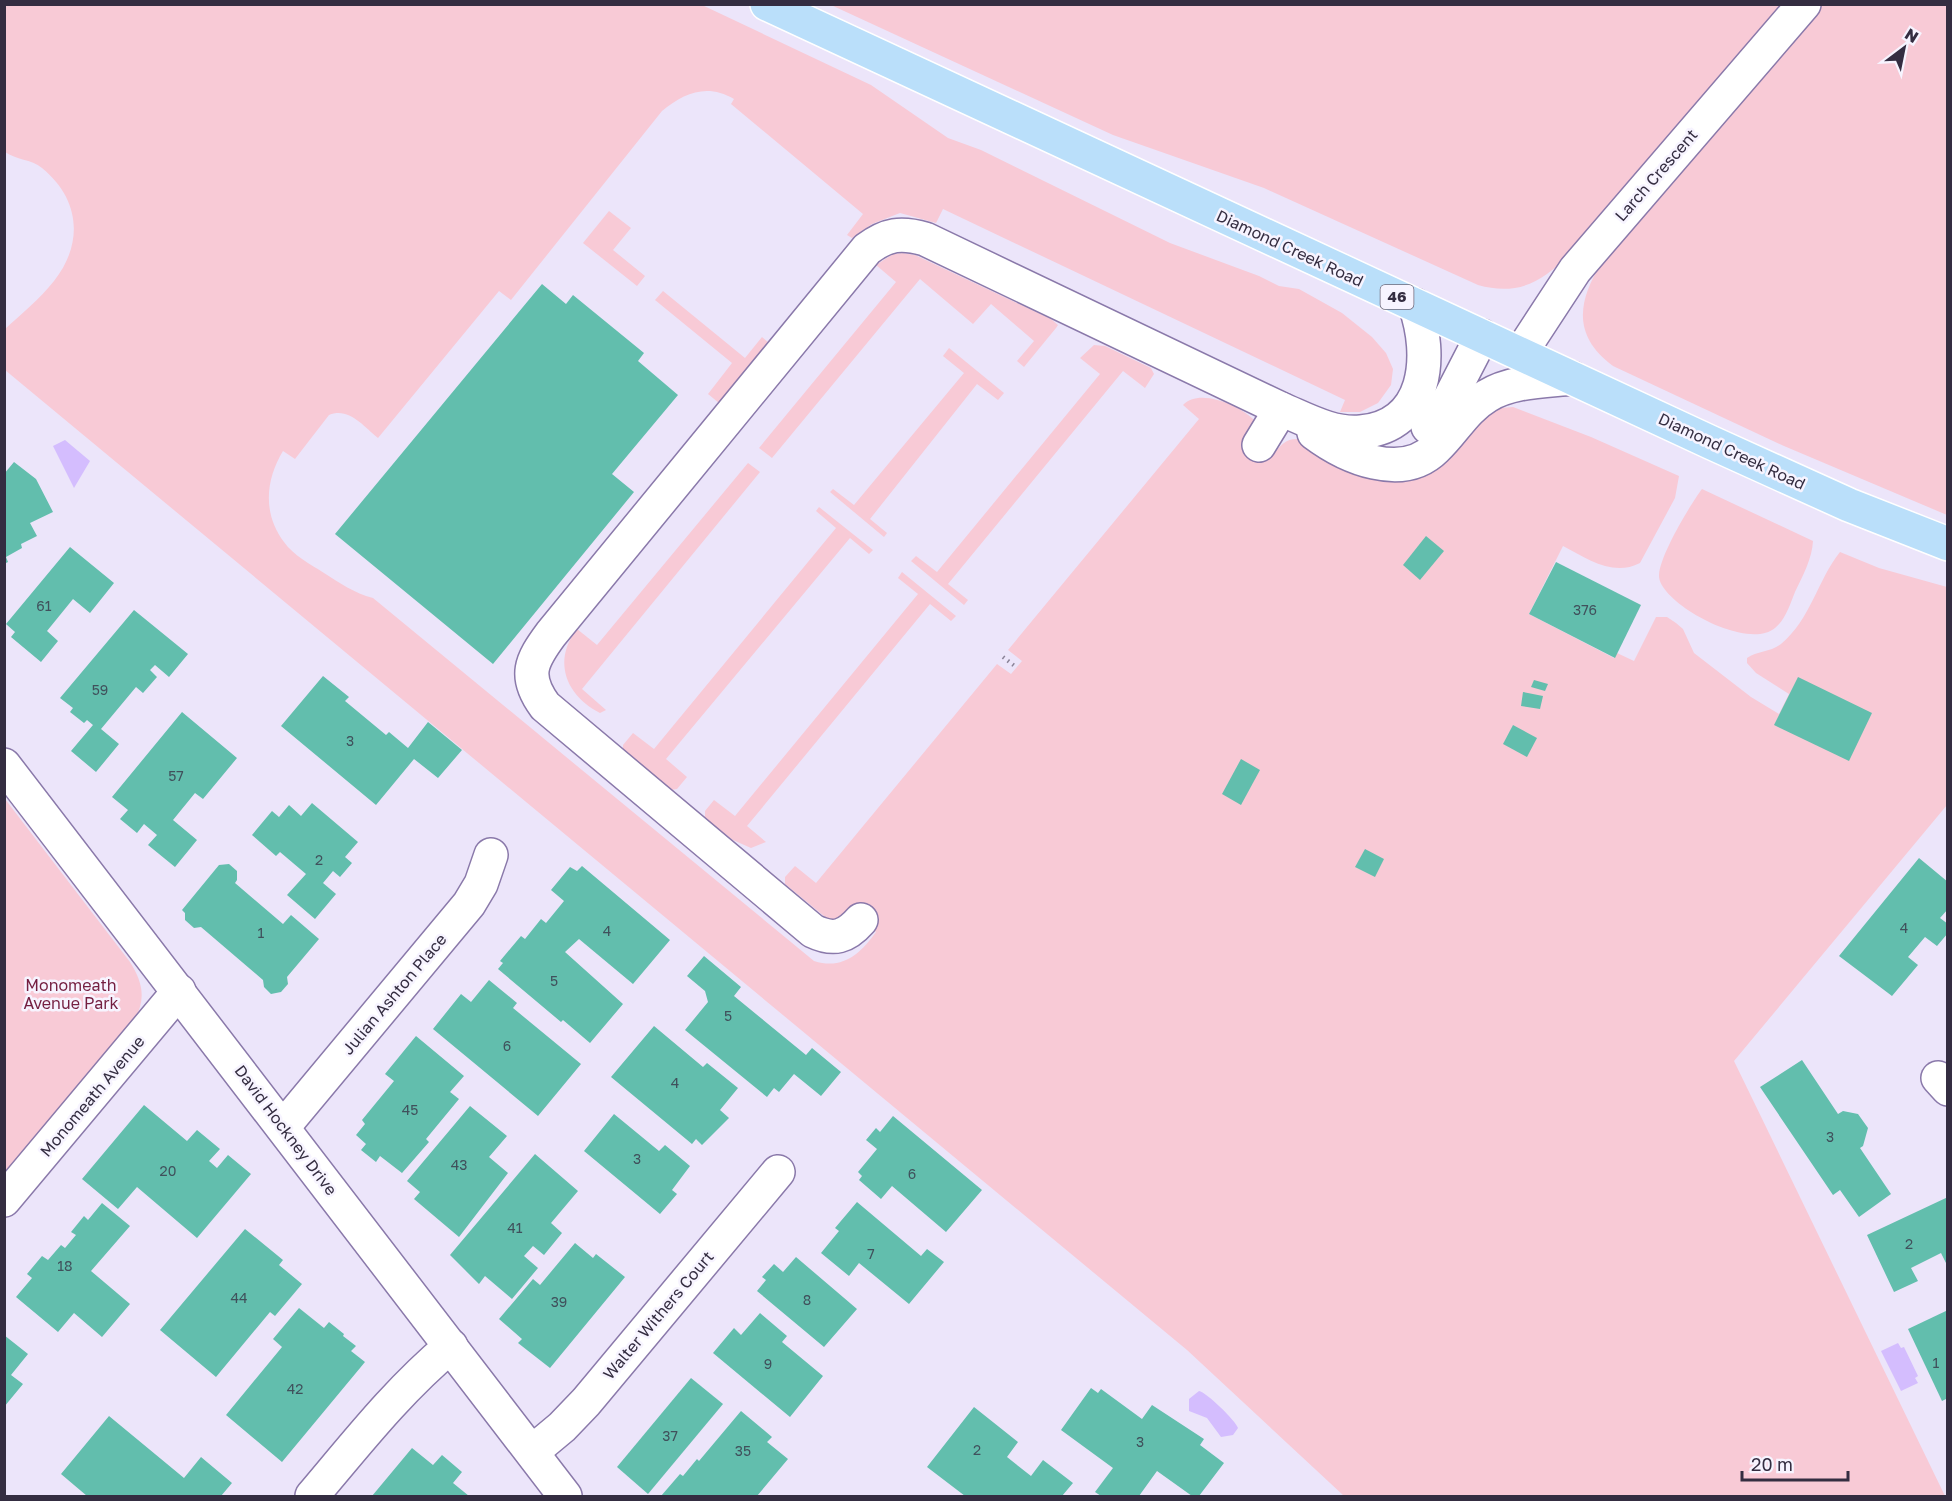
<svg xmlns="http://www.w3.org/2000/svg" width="1952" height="1501" font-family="'Golos Text',sans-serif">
  <rect width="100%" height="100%" fill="#ece5fa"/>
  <!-- green -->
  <g fill="#f8cad6">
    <path d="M 5,4 L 702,5 L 871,85 L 948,138 L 981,150 L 1170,243 L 1259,276 L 1279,286 L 1299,289 L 1342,313 L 1372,337 L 1386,353 L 1393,369 L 1391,385 L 1378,403 L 1360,412 L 1340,412 L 1345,400 L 943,209 L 936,223 L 900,213 L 872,224 L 852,238 L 847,235 L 863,214 L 731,104 L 734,99 C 707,83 684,93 662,111 L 511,300 L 499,291 L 378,438 C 363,426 349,407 329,415 L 295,459 L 283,451 C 266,479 262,513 284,542 C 293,555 310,564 324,573 C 340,583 354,593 373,598 L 814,961 C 843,970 860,954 876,932 L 848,910 L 838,923 L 830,921 L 785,884 L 785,877 L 795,866 L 816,883 L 997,664 L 1011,674 L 1022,661 L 1008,650 L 1199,419 L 1183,405 C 1199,387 1242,406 1255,421 L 1247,435 L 1272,455 C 1281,446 1284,439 1297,439 L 1375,476 L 1489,409 L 1513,407 L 1591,437 L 1679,476 L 1675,498 L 1640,563 C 1613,577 1588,559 1563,546 L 1529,614 L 1614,658 L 1617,653 L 1634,661 L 1656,617 L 1667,617 L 1676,623 L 1683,629 L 1694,653 L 1751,697 L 1779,714 L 1789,694 L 1756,673 L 1747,663 L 1747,658 C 1757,651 1771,652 1781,644 C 1811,619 1817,581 1840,552 L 1879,568 L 1947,587 L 1947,805 L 1734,1061 L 1945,1496 L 1344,1496 L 1187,1350 L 5,370 L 4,330 C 21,314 40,299 54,281 C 84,243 80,199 42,168 C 31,159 16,160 5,152 Z"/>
    <path d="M 831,5 L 1783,5 C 1725,73 1669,145 1608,211 C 1588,232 1570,257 1547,274 C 1525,290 1503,292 1478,285 L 1264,188 L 1113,135 Z"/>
    <path d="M 1819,5 L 1947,5 L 1947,515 L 1784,446 L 1613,366 C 1573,337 1577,302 1601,264 Z"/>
    <polygon points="609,211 631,228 613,250 645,276 637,286 583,243"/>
    <polygon points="903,253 915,255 1051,319 1058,325 1056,328 1024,367 1017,361 1034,341 991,304 973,324 920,279 772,458 759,448 896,282 876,265 893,254"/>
    <polygon points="663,291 745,358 762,337 769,343 719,403 708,394 732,363 655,300"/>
    <polygon points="1094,345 1105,346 1151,368 1154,374 1145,388 1123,371 948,584 968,600 964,605 911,561 916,556 937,572 1100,374 1080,358"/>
    <polygon points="949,348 1004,393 998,400 977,384 870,519 887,533 884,537 830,492 833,489 854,505 964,373 943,356"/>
    <path d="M 748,463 L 760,472 L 582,689 L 606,710 L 600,713 C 566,696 552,661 577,629 L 597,645 Z"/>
    <path d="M 1702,489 L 1813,541 C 1812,559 1803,575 1795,592 C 1790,604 1786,619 1775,628 C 1746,652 1657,601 1659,575 C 1660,555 1690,505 1702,489 Z"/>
    <polygon points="819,507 873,550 869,554 850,538 666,759 687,777 677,789 671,790 623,751 623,745 633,733 654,749 836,528 816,511"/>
    <polygon points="902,572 956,616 951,621 930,604 747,826 766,842 751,848 733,840 705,819 705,811 714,800 735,816 918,594 898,578"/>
    <path d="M 5,799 L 130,962 C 142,981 147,999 134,1020 L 5,1175 Z"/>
  </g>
  <!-- water -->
  <g fill="#d4bdfe">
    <polygon points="65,440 90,461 74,488 53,446"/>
    <polygon points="1898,1343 1901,1348 1904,1347 1918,1376 1915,1378 1918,1383 1901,1391 1881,1351"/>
    <path d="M 1199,1391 C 1206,1392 1236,1421 1238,1428 L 1233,1435 L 1221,1437 L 1207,1418 L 1189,1411 L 1189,1399 Z"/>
  </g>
  <!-- building -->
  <g fill="#62bead">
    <polygon points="542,284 566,304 573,295 644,353 638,361 678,395 612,474 634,492 493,664 335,534"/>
    <polygon points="14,462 36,479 53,512 30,523 37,536 21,544 22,548 6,557 8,562 4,564 4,474"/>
    <polygon points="1426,536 1444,551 1420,580 1403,565"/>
    <polygon points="70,547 114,583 90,613 73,599 47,631 58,641 41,662 11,637 15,632 6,624"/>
    <polygon points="1556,562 1641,605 1615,658 1529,614"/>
    <polygon points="134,610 188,654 169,677 155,665 150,670 157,677 143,693 136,687 101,729 119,744 96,772 71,751 93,725 87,720 84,723 70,712 73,708 60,698"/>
    <polygon points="323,676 349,697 345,701 386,735 389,732 408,748 428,722 462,750 438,778 414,759 376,805 281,726"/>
    <polygon points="1798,677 1872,713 1849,761 1774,725"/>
    <polygon points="1534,680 1548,684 1545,691 1531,687"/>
    <polygon points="1523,692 1543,696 1540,709 1521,706"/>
    <polygon points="182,712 237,758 203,799 195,793 173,820 197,840 175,867 148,845 157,835 144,824 137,833 120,819 128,810 112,797"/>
    <polygon points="1513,725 1537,738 1527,757 1503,744"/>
    <polygon points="1241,759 1260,770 1241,805 1222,794"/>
    <polygon points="312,803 358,842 345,857 352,863 340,877 333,871 323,883 336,894 315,919 287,895 306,874 280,852 276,856 252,835 272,811 279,817 289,805 301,816"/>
    <polygon points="1365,849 1384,859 1375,877 1355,867"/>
    <polygon points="1919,858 1948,882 1948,909 1940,918 1948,924 1948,933 1937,946 1925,937 1908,957 1918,965 1892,996 1839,956"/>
    <polygon points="229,864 237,871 237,880 235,883 283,924 291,915 319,939 287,977 288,984 281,992 271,994 264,987 263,980 201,927 194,928 185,920 185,913 182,910 219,865"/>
    <polygon points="582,866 670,940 633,984 579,939 565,952 623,1004 590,1043 563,1020 561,1022 498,969 503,963 500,961 521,936 525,939 541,919 546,923 564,901 551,890 570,867 577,871"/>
    <polygon points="704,956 741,987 734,996 806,1055 812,1048 841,1072 821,1096 794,1074 779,1092 774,1088 767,1097 685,1030 708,1002 705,991 687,976"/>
    <polygon points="489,980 517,1003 513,1008 581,1064 538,1116 433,1029 461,994 471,1002"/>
    <polygon points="654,1026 703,1067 707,1063 738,1088 720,1110 729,1118 702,1145 696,1139 692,1144 611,1077"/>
    <polygon points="416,1036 464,1076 450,1092 459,1099 426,1139 429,1142 402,1173 380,1156 376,1162 361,1150 366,1144 356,1135 365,1124 362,1120 394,1081 385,1074"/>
    <polygon points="1802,1060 1838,1114 1843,1111 1858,1114 1868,1128 1863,1146 1860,1148 1891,1194 1859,1217 1840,1190 1833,1195 1760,1087"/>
    <polygon points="144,1105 187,1141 197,1130 220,1149 209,1161 217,1168 228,1155 251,1174 197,1238 137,1187 118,1209 82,1179"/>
    <polygon points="470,1106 507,1136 489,1157 508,1173 459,1237 414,1199 420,1192 407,1181"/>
    <polygon points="614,1114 659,1151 665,1145 690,1166 672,1190 677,1194 660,1214 584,1151"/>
    <polygon points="893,1116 982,1190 946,1232 892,1186 881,1199 859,1180 862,1176 858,1172 877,1149 866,1140 876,1128 880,1132"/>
    <polygon points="535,1154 578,1191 551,1223 562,1233 544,1255 533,1246 524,1256 538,1268 512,1299 485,1276 479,1284 450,1255"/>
    <polygon points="1948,1197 1948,1267 1941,1253 1911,1268 1918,1281 1894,1292 1867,1235"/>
    <polygon points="857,1202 921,1256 927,1249 944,1262 909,1304 859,1263 849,1276 821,1253 839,1231 835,1228"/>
    <polygon points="102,1203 130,1226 91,1271 130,1304 102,1337 74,1313 58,1332 16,1297 32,1278 27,1274 42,1256 48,1260 61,1245 65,1248 76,1235 71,1232 84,1216 88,1220"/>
    <polygon points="245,1229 283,1260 279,1265 302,1284 275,1316 270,1312 216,1377 160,1330"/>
    <polygon points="575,1243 593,1258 596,1254 625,1277 550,1368 518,1343 522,1339 499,1319 533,1279 540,1285"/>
    <polygon points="796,1257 857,1309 824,1347 757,1291 766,1280 762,1277 774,1264 783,1272"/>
    <polygon points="299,1308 324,1328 329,1322 344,1334 343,1336 356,1346 351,1351 365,1362 282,1462 226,1415 282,1347 273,1339"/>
    <polygon points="1948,1310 1948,1398 1942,1401 1908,1329"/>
    <polygon points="760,1313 787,1336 782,1342 823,1376 790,1417 713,1353 734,1328 741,1335"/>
    <polygon points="4,1335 28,1354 11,1375 23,1384 4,1407"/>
    <polygon points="691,1378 723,1404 648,1494 617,1467"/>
    <polygon points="1091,1388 1098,1393 1101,1389 1142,1419 1152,1405 1204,1439 1200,1445 1224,1463 1199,1496 1192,1496 1157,1471 1139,1496 1101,1496 1095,1492 1113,1468 1061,1430"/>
    <polygon points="974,1407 1018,1442 1007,1457 1031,1476 1043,1460 1073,1483 1062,1496 965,1496 927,1467"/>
    <polygon points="741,1411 772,1437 767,1442 788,1459 757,1496 661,1496 680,1474 683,1476 697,1459 699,1461"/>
    <polygon points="109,1416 184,1478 201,1457 232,1483 221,1496 87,1496 61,1474"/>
    <polygon points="412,1448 433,1465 442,1455 462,1472 453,1483 469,1496 372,1496"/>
  </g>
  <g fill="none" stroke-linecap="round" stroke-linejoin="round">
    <!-- minor casing -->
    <g stroke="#8a79aa" stroke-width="36">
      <g id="minor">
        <polyline points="1520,354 1575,270 1804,4"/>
        <polyline points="1428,427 1450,398 1482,336"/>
        <path d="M 1314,433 C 1346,457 1402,482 1436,448 C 1454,431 1465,409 1487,396 C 1511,381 1545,381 1572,378"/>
        <polyline points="1259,445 1281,409"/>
        <polyline points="4,765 565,1496"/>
        <path d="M 861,920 C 846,937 834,941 813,931 L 545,706 C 523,676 531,661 551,634 L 867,249 C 887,234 901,232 925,239 L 1281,409 C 1305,419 1333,435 1361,432 C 1428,426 1433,356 1415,305"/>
        <polyline points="1938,1078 1948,1089"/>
        <polyline points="284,1126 469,904 481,884 491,855"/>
        <polyline points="4,1200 179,991"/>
        <polyline points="532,1452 562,1427 586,1402 778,1172"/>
        <path d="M 312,1496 C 356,1444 398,1390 451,1346"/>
      </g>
    </g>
    <!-- major casing -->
    <g stroke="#fff" stroke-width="36">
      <polyline id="major" points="767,4 1712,443 1849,505 1948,544"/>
    </g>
    <!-- path -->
    <polyline stroke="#8a8397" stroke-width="4" stroke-dasharray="1.5 4.5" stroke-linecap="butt" points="1003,657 1016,667"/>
    <!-- minor -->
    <use href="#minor" stroke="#fff" stroke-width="33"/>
    <!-- major -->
    <use href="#major" stroke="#badffa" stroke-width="33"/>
  </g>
  <g text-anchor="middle" stroke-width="5" stroke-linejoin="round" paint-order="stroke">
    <!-- number labels -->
    <g font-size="14" fill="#40515c">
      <text x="44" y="611">61</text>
      <text x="1585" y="615">376</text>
      <text x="100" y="695">59</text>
      <text x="350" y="746">3</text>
      <text x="176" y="781">57</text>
      <text x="319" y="865">2</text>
      <text x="1904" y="933">4</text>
      <text x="607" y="936">4</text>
      <text x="261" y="938">1</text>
      <text x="554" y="986">5</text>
      <text x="728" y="1021">5</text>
      <text x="507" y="1051">6</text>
      <text x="675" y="1088">4</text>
      <text x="410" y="1115">45</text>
      <text x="1830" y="1142">3</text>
      <text x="637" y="1164">3</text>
      <text x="459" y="1170">43</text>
      <text x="168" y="1176">20</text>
      <text x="912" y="1179">6</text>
      <text x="515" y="1233">41</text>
      <text x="1909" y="1249">2</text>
      <text x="871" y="1259">7</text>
      <text x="65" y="1271">18</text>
      <text x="239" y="1303">44</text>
      <text x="807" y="1305">8</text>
      <text x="559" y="1307">39</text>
      <text x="1936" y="1368">1</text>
      <text x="768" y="1369">9</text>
      <text x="295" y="1394">42</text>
      <text x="670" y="1441">37</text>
      <text x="1140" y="1447">3</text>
      <text x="977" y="1455">2</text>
      <text x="743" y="1456">35</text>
    </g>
    <!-- shield labels -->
    <rect fill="#f7f4ff" stroke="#6e697a" stroke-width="1.5" x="1380.5" y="285" width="33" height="24" rx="4.5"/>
    <g font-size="15" font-weight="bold" fill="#342d41">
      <text x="1397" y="302">46</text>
    </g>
    <!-- street labels -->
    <g font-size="16" fill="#342d41" stroke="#f7f4ff">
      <text transform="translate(1656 175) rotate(-49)" y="6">Larch Crescent</text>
      <text transform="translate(1290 248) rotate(25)" y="6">Diamond Creek Road</text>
      <text transform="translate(1732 451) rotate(25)" y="6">Diamond Creek Road</text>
      <text transform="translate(394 994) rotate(-50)" y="6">Julian Ashton Place</text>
      <text transform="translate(92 1096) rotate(-50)" y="6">Monomeath Avenue</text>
      <text transform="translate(286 1130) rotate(53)" y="6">David Hockney Drive</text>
      <text transform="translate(658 1315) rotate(-50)" y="6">Walter Withers Court</text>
    </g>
    <!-- park labels -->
    <g font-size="16" fill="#741e40" stroke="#f7f4ff">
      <text x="71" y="991">Monomeath<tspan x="71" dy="18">Avenue Park</tspan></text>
    </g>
  </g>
  <!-- border -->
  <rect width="1952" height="1501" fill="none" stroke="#342d41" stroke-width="12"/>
  <!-- north arrow -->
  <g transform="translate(1904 48) rotate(32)" stroke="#f7f4ff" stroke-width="4.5" paint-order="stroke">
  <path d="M0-4.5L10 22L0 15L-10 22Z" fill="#342d41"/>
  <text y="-9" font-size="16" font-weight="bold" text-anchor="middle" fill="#342d41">N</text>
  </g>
  <!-- scale -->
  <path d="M1742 1471v9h106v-9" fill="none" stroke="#342d41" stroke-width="3"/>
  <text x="1751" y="1471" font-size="18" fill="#342d41" stroke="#f7f4ff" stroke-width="4.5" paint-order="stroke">20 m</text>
</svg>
